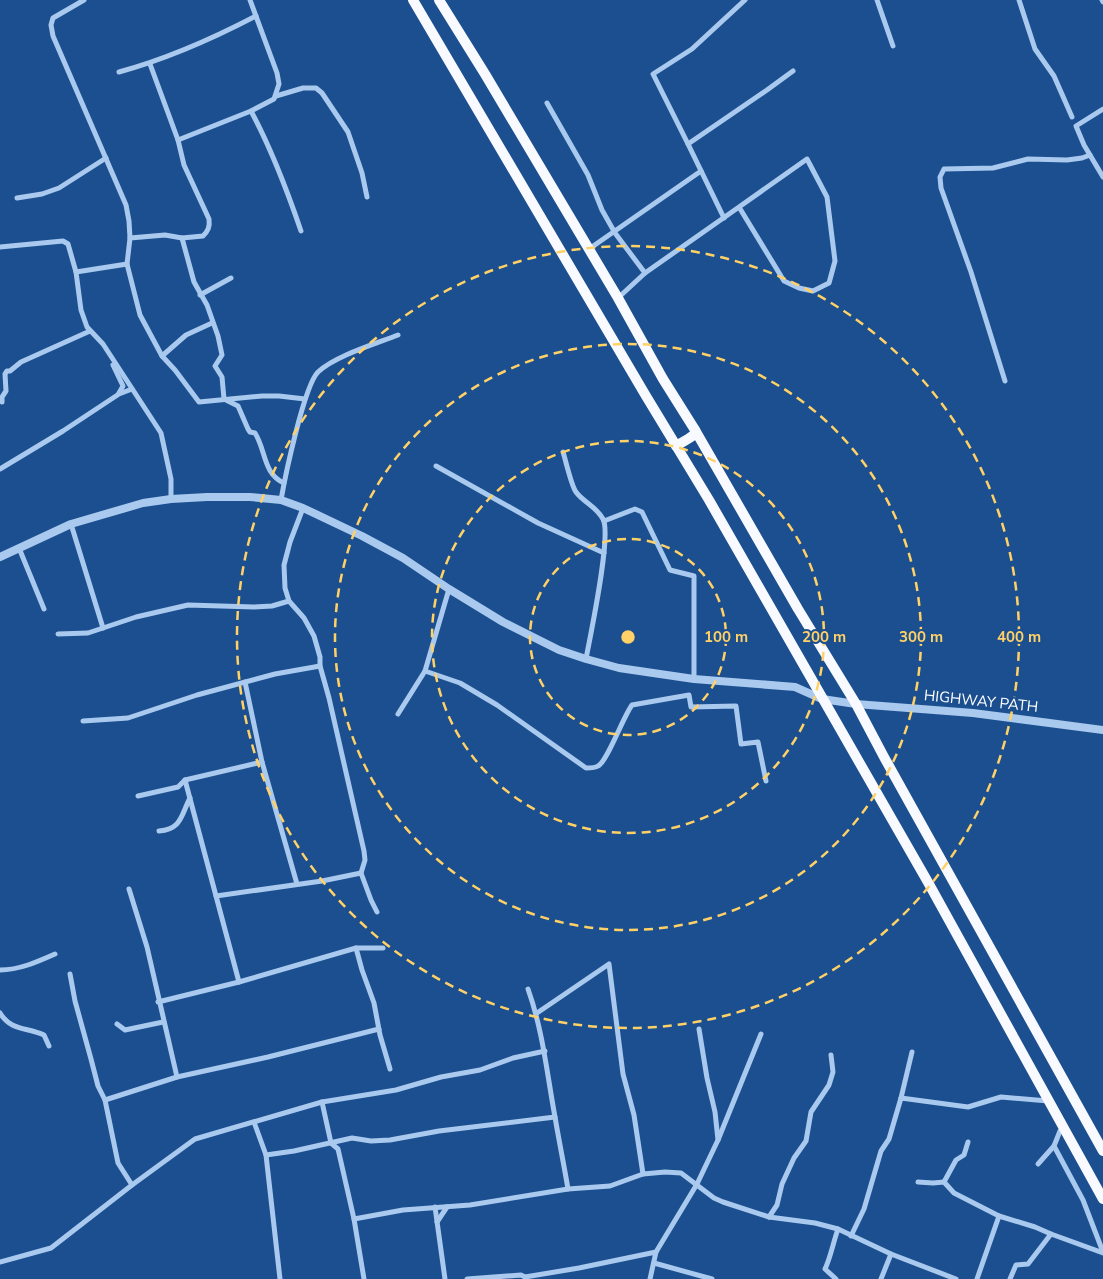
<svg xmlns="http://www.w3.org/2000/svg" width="1103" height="1279" font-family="'Nunito Sans',sans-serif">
  <rect width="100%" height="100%" fill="#1b4f8f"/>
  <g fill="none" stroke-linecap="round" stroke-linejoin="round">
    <!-- minor -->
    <g stroke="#a9c9ee" stroke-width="5">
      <polyline points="84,0 53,18 51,25 53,36 126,205 129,221 130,238 127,264 140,315 162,356 175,370 199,402 262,396 279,396 305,399"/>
      <polyline points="877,0 893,46"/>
      <polyline points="1019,0 1035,49 1054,76 1072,117"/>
      <polyline points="1102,0 1103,2"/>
      <path d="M 119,72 C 167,59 212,39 256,16"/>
      <polyline points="276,96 303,88 316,88 322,93 348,132 362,173 367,197"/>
      <polyline points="547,103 588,175 602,210 615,233 645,273 618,298"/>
      <polyline points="1103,109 1076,126 1084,145 1103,177"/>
      <path d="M 251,111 C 272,150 287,190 301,231"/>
      <polyline points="178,140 251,111 274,99 279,84 277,73 250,0"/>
      <polyline points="688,144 653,74 692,49 745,0"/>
      <polyline points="17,198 42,194 59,188 106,158"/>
      <polyline points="724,218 688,144 767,90 793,71"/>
      <path d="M 130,238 L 165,235 L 182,238 L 203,236 C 208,231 210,227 209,219 L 184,165 L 178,140 L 150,64"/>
      <path d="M 182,238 L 194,282 L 207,305 L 218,336 L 222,355 L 215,366 L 222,377 L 224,399 L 238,406 L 248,429 L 250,432 L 255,433 C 266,450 263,474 284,483"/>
      <polyline points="0,247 63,241 68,244 76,272 81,310 87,327 103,344 161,433 171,479 171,499"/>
      <polyline points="589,249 701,171"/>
      <polyline points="76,272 127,264"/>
      <polyline points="645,273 739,207 784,281 799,288 813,291 829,283 835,261 827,197 807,159 739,207"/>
      <polyline points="200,295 231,278"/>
      <polyline points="162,356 186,335 212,323"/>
      <polyline points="113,365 123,386 119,393"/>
      <polyline points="1005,381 971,272 941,188 940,177 944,169 993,168 1028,159 1067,160 1082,158 1090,155"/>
      <polyline points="2,402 2,397 6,391 5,374 7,371 10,371 21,362 90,331"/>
      <path d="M 563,452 C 566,461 571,485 576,492 C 583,502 596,506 603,519 C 612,535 590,637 586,659"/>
      <polyline points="436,466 538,523 604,553"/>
      <polyline points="0,469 63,431 119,394 132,389"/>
      <path d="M 281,500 C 285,477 304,386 318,372 C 335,356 375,344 398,335"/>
      <polyline points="303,508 290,542 284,565 285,588 289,601 304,618 314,636 320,657 320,666 329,698 364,851 365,860 361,873 371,900 377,912"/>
      <polyline points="604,521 635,509 642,512 670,570 694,576 694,679"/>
      <polyline points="71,524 103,628"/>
      <polyline points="19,548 44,609"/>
      <polyline points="58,634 88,633 136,617 188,605 254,607 272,606 289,601"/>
      <path d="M 425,671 L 460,683 L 497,705 L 586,768 C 590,768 595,768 598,766 C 607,762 623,717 632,705 L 689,695 L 691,707 L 736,706 L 741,744 L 758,742 L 766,781"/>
      <polyline points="245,682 262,762 297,884"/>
      <polyline points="398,714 425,671 449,589"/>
      <polyline points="83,721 128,718 197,695 275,674 320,666"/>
      <polyline points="185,780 239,982"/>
      <polyline points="138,796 178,787 185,780 262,762"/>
      <path d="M 159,831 C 182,829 181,815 190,798"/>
      <polyline points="129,889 147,947 177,1077"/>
      <polyline points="216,896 322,881 361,873"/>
      <polyline points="356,948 383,948"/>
      <path d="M 0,970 C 19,970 37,962 55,954"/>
      <polyline points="70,974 75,1001 91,1059 98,1086 105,1100 118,1163 132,1185"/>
      <path d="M 528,989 C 543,1031 547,1074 555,1117 C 559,1141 564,1165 568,1189"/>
      <polyline points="158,1002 239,982 356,948 362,970 374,1003 380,1035 390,1069"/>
      <path d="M 0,1013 C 11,1031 26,1027 44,1035 L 49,1046"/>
      <polyline points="537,1013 609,964 623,1074 634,1115 643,1174"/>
      <polyline points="117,1024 125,1030 163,1022"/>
      <polyline points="901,1098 912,1052"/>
      <polyline points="105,1100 177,1077 268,1057 379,1029"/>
      <polyline points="322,1102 331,1143 338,1149 354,1219 364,1279"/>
      <polyline points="254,1122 266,1155 280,1279"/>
      <polyline points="1065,1129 1060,1131 1054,1146 1083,1200 1103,1252"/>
      <polyline points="718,1140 761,1034"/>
      <polyline points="266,1155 294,1151 352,1138 371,1141 390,1140 439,1131 555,1117"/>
      <polyline points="1038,1164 1054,1146"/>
      <polyline points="918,1182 933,1183 944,1182 954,1193 999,1216"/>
      <polyline points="944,1182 956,1160 964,1155 968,1142"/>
      <polyline points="435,1207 445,1279"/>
      <polyline points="769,1217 777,1205 782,1184 794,1158 806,1141 811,1112 829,1085 833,1072 831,1055"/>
      <polyline points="354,1219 403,1210 470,1205 568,1189 610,1186 643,1174 665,1172 681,1173 714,1198 723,1202 769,1217 815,1223 838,1229 891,1254 956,1279"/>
      <polyline points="437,1222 447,1207"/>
      <polyline points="1051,1234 1103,1253"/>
      <polyline points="851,1236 864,1209 881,1151 889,1139 901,1098 968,1107 1001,1097 1048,1101"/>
      <polyline points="0,1262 51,1248 132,1185 195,1139 322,1102 396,1090 441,1077 480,1070 513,1058 545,1051"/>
      <polyline points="654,1263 712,1279"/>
      <polyline points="467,1279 521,1275 525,1277"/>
      <polyline points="526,1279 525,1277 579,1268 656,1252 697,1184 718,1140 715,1112 707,1078 699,1029"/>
      <polyline points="650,1279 656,1252"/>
      <path d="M 836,1279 L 825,1269 C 831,1256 833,1243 838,1229"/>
      <polyline points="881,1279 891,1254"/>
      <polyline points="977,1279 999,1216 1035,1227 1051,1234 1028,1264 1016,1265 1010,1279"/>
    </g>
    <!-- tertiary -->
    <polyline stroke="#a9c9ee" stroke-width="8" points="0,557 71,524 143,503 171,499 207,497 250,497 281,500 303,508 362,536 403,558 449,589 503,622 559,650 586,659 619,668 694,679 795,687 822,699 856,704 973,713 1103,730"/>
    <!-- trunk -->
    <g stroke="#f8faff" stroke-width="10">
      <polyline points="413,0 646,396 709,500 929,884 1103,1199"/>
      <polyline points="439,0 485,74 618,298 663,379 695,430 798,609 856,704 884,757 1103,1151"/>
      <path d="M 676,446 C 683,441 690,439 696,433 L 695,430"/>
    </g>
  </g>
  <!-- distance rings -->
  <g fill="none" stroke="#ffd166" stroke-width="2.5" stroke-dasharray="9 6">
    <circle cx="628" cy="637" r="98"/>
    <circle cx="628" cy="637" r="196"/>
    <circle cx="628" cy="637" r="293"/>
    <circle cx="628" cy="637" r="391"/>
  </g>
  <g text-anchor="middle" stroke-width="4" stroke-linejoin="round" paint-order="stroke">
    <!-- street labels -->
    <g font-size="15" fill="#fff" stroke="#1b4f8f">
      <text transform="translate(981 701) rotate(6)" y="5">HIGHWAY PATH</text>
    </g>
  </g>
  <circle cx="628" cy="637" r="8" fill="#ffd166" stroke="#1b4f8f" stroke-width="2.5"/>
  <g font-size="15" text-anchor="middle" font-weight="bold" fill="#ffd166" stroke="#1b4f8f" stroke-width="4" stroke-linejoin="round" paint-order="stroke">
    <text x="726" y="642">100 m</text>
    <text x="824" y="642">200 m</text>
    <text x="921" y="642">300 m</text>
    <text x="1019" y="642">400 m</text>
  </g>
</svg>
